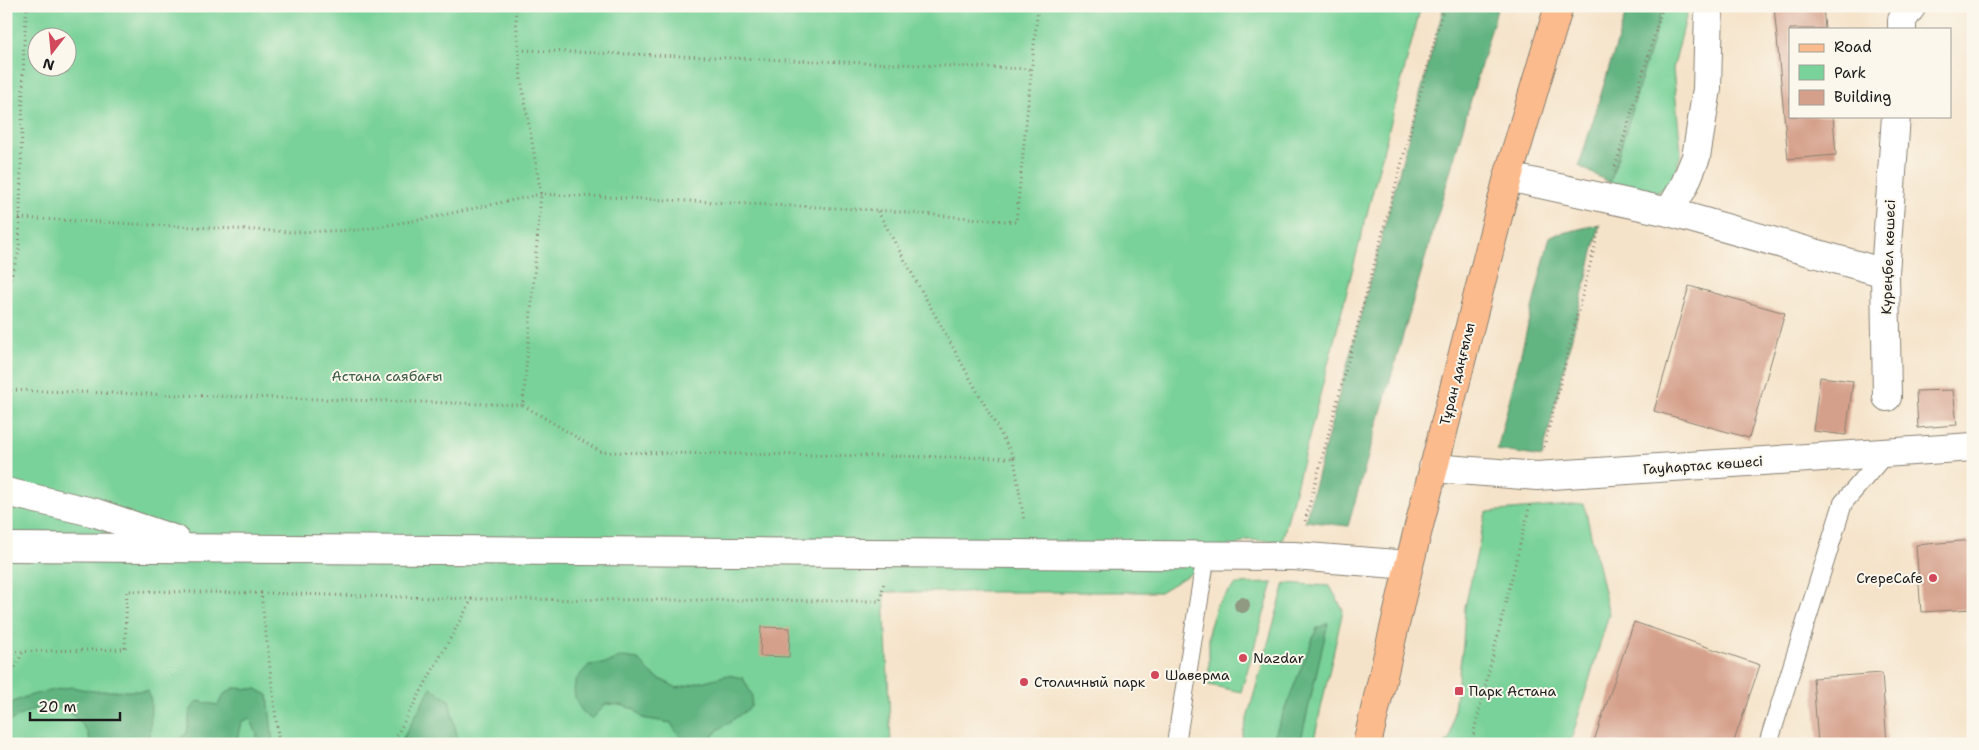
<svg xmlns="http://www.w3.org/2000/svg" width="1979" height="750" font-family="'Shantell Sans',sans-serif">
  <rect width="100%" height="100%" fill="#fbf7ec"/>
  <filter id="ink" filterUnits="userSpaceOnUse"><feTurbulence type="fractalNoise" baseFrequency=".02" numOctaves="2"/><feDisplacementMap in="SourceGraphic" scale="10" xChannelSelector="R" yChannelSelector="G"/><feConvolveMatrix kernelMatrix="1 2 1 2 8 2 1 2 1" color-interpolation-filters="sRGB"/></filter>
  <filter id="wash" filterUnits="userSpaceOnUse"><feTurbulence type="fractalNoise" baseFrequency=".0096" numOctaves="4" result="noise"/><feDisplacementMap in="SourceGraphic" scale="20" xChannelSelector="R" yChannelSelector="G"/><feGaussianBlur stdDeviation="1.12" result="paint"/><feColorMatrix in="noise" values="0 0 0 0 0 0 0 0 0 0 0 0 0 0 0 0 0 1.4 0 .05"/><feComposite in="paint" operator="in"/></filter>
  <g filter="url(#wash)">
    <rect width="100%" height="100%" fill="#f5e3c9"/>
    <!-- green -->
    <g fill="#79d299" stroke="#4a775a" fill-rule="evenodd">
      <path d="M 6,6 L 1421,6 L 1282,541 L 1246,540 L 1160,592 L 884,592 L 891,744 L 6,744 ZM 38,38 L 68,38 L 68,68 L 38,68 Z"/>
      <polygon points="1663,6 1689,6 1673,69 1681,152 1673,184 1645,197 1610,183"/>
      <polygon points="1584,504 1609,614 1570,744 1445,744 1450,738 1463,644 1465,607 1486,512"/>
      <polygon points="1273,583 1241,692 1209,685 1209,629 1217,604 1236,584"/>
      <polygon points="1285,583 1330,586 1343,610 1313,744 1240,744"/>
    </g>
    <!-- forest -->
    <g fill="#62b481" stroke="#3f684e">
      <polygon points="1444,6 1498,6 1348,526 1305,521"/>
      <polygon points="1628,6 1663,6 1610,183 1579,166"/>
      <polygon points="1600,224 1542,457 1497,450 1550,236"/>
      <polygon points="1328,623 1300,744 1271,744 1317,628"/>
      <path d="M 620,657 C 647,658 639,665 656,677 C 663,681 671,684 677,688 L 728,675 L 743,678 L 752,695 L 751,707 L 718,730 L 706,744 C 685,744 681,741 671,723 L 642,718 L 634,709 L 620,705 L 606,704 L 592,719 C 580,713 570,695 576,681 C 578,676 585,670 589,665 L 608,663 Z"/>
      <path d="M 71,687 L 92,691 L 148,691 L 151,701 L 150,744 L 91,744 C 89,733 83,724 75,717 C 50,696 31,710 6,723 L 6,706 C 25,694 50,691 71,687 Z"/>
      <polygon points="431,687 449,700 459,744 400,744"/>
      <polygon points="234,688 256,689 268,695 273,744 256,744 257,734 250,718 241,722 236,744 172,744 187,733 190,711 197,701 218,705 223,695"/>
    </g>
    <g id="blocks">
      <!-- building -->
      <g fill="#d5a08b">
        <polygon points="1774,6 1823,6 1825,29 1790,29 1790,116 1833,116 1836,155 1788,159"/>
        <polygon points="1689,286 1785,313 1749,438 1654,411"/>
        <polygon points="1820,377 1853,381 1846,435 1813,431"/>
        <polygon points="1953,390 1957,425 1918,428 1916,391"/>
        <polygon points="1973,540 1973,609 1921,612 1916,545"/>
        <polygon points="1634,622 1760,665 1733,744 1593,744"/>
        <polygon points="761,627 790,628 789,657 760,656"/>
        <polygon points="1882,673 1887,744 1818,744 1813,678"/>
      </g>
    </g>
  </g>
  <g filter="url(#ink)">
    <use href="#blocks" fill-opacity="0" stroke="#888072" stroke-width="1"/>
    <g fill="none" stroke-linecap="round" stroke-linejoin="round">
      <!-- service casing -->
      <g stroke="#888072" stroke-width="20">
        <g id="service">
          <polyline points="1176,744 1206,555"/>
          <polyline points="1768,744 1843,503 1885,454"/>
        </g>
      </g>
      <!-- minor casing -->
      <g stroke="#888072" stroke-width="30">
        <g id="minor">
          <polyline points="1902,29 1902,20 1912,6"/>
          <polyline points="1508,177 1669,212 1885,273"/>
          <polyline points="1669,212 1684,186 1696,157 1707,89 1709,6"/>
          <polyline points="1887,397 1885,273 1896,116"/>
          <polyline points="1433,468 1537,476 1973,447"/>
          <polyline points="6,492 96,513 176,540"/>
          <polyline points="6,547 1294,556 1409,565"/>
        </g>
      </g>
      <!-- primary casing -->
      <g stroke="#888072" stroke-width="30">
        <polyline id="primary" points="1367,744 1409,565 1508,177 1559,6"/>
      </g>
      <!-- path -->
      <g stroke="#888072" stroke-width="3" stroke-dasharray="1 4" stroke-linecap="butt">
        <polyline points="519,50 1031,69"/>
        <polyline points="1614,171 1663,6"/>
        <polyline points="19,218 292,232 360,230 429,218 541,194 877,210"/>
        <polyline points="6,293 19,251 24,43 27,6"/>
        <polyline points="6,390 523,405 541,194 521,79 515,6"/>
        <polyline points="523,405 601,452 1014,458 877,210 1016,222 1038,6"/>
        <polyline points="1544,447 1600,225"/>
        <polyline points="1014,458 1024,521"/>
        <polyline points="1305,521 1444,6"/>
        <polyline points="261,593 472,599"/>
        <polyline points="6,652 125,649 127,591 261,593 279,744"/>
        <polyline points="6,685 23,652"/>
        <polyline points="392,744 472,599 880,601 884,582"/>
        <polyline points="1471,744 1530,504"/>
      </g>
      <!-- service -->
      <use href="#service" stroke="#fff" stroke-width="18"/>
      <!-- minor -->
      <use href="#minor" stroke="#fff" stroke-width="28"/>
      <!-- primary -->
      <use href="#primary" stroke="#fbbb8d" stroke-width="28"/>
    </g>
    <!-- trees -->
    <circle fill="#909982" cx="1242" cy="605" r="8"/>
  </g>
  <!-- markers -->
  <g fill="#d1495b" stroke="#fbf7ec" stroke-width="2">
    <circle cx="1933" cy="578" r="5"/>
    <circle cx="1243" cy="658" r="5"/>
    <circle cx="1155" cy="675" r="5"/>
    <circle cx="1024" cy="682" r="5"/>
    <rect x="1454" y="686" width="10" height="10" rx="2.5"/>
  </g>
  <g text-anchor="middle" stroke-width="4" stroke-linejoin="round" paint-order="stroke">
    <!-- street labels -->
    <g font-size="14" fill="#1c1c1c" stroke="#fbf7ec">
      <text transform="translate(1888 257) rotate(-88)" y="5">Күреңбел көшесі</text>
      <text transform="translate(1457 374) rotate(-76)" y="5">Тұран даңғылы</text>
      <text transform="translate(1703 465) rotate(-4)" y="5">Гауhартас көшесі</text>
    </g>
    <!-- park labels -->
    <g font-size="14" fill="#3d5c48" stroke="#fbf7ec">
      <text x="387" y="381">Астана саябағы</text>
    </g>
    <!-- poi labels -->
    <g font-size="14" fill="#1c1c1c" stroke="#fbf7ec" text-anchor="start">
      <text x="1923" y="583" text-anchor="end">CrepeCafe</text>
      <text x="1253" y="663">Nazdar</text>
      <text x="1165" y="680">Шаверма</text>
      <text x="1034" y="687">Столичный парк</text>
      <text x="1469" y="696">Парк Астана</text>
    </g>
  </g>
  <!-- margin -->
  <rect width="1979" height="750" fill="none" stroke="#fbf7ec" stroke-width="25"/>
  <!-- legend -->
  <rect x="1789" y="28" width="162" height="90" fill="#fbf7ec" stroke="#a29f99"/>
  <rect x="1799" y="44" width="25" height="8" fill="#fbbb8d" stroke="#a29f99"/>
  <text x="1834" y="52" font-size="15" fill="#1c1c1c">Road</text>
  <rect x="1799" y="65" width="25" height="15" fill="#79d299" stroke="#a29f99"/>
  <text x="1834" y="78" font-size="15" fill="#1c1c1c">Park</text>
  <rect x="1799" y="90" width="25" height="15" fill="#d5a08b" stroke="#a29f99"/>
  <text x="1834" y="102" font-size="15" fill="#1c1c1c">Building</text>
  <!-- north arrow -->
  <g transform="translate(52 52) rotate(196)"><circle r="24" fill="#fbf7ec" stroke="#a29f99"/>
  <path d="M0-4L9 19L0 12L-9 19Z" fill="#d1495b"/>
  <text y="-8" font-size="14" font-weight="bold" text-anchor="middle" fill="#1c1c1c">N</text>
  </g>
  <!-- scale -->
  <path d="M30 712v8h90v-8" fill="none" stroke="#1c1c1c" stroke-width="2.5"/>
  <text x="38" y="712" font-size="15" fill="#1c1c1c" stroke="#fbf7ec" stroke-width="4" paint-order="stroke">20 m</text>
</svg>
